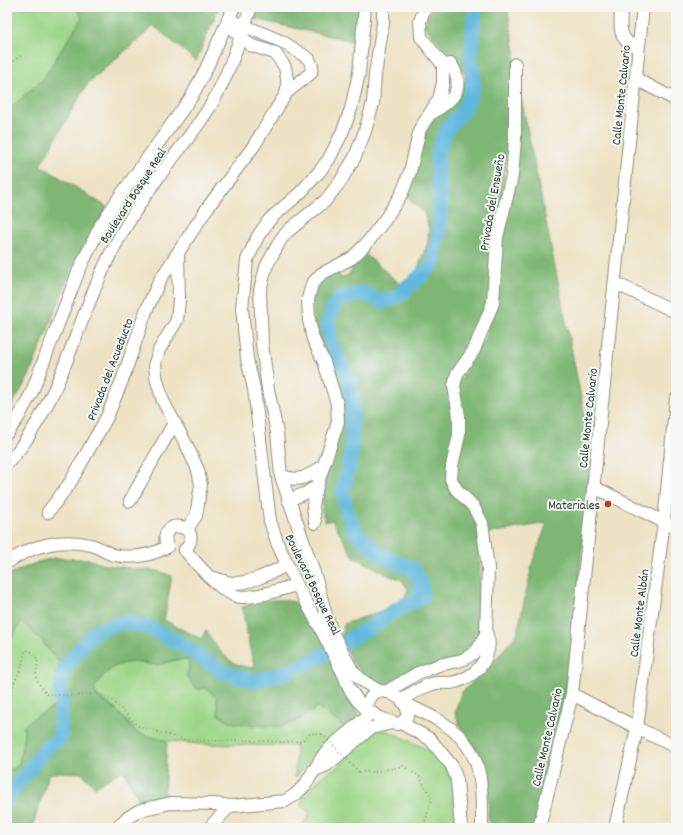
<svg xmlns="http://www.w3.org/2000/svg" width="683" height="835" font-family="Dekko,sans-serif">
  <rect width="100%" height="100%" fill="#f6f6f2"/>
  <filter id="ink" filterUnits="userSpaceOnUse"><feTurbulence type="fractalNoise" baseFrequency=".025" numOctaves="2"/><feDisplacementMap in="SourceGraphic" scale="8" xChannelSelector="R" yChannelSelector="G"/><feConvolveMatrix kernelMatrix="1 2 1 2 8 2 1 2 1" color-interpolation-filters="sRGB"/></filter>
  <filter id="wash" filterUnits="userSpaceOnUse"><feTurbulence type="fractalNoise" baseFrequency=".012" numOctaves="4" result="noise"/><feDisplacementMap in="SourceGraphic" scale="16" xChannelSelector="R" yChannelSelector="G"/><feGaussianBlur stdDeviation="0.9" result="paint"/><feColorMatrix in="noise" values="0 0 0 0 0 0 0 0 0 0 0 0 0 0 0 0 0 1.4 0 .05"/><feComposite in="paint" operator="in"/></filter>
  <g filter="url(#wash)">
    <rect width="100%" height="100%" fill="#eee2c4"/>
    <!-- green -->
    <g fill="#9ed688" stroke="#5e8a5e">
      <polygon points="7,7 76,7 82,18 43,79 7,111"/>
      <polygon points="22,622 43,642 52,655 65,667 61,677 58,705 31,720 24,726 24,738 19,764 12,770 7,767 7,649 17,628"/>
      <path d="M 188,659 L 189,667 L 187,676 L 205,686 L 217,698 L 217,706 C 224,710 245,724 252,725 C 256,726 260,725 264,725 C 289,727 299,722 317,707 L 345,728 L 331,733 L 349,753 L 374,730 L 389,731 L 433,752 L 447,769 L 451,777 L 456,828 L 300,828 L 310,814 L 300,804 L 310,788 L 325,774 L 342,764 L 323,747 L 295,778 L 296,746 L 198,744 L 167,741 L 137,733 L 127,721 L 108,703 L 97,696 L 94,689 L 99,679 L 106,673 L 115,666 L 125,663 L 135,662 L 157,665 L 175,660 Z"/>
    </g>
    <!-- forest -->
    <g fill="#7eb774" stroke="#4e7a54">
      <polygon points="76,7 219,7 196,61 154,26 88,83 40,165 107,207 72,269 29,376 7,414 7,111 43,79 82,18"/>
      <polygon points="259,7 360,7 356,42 254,19"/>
      <polygon points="431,7 507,7 515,52 501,210 491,302 451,388 454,413 453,443 449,480 461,503 472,511 479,524 481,630 473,646 460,658 389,686 366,678 353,663 341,639 344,624 381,611 405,597 408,589 401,579 390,576 353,556 332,520 325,522 322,510 326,473 341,409 314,333 312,292 322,277 337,271 342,279 352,272 349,265 364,253 400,284 417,270 428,242 429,229 424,213 405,195 421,133 431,117 462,90 465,75 456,61 424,26"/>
      <polygon points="520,92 592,452 567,691 535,828 488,828 489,798 479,753 461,729 455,712 461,693 486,670 517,634 533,561 547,523 485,534 456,482 457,385 487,334 501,242"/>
      <path d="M 54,558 L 88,559 L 104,565 L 158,571 L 172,576 L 164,620 L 201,639 L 206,630 C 218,651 229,667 255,668 L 250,650 L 242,607 C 259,603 277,596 294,602 C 312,608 337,675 347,694 C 350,702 355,708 360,715 L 345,728 L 317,707 L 308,715 L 292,723 L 278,727 L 234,723 L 218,715 L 217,698 L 205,687 L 199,690 L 192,684 L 187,676 L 189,667 L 188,659 C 183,660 179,659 175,660 C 169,661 163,664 157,665 C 150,665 143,662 136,662 C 117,661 102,673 94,689 L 97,696 L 115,709 L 137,733 L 167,741 L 164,799 L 141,804 L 123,770 L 95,787 L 81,773 L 59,772 L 49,774 L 32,828 L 7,828 L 7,767 L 12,770 L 19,764 L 24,738 L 24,726 L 30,720 L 58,705 L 61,677 L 65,667 L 52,655 L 43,642 L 22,622 L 17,628 L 7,649 L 7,575 L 38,562 Z"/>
    </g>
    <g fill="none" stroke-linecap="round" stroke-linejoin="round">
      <!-- river -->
      <polyline stroke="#61b8de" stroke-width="15" points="7,798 45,750 61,737 61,677 65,667 96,631 123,622 146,626 186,647 223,672 254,681 283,674 316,659 373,626 393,612 422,597 421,582 413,569 400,564 380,554 356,533 346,508 343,490 350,464 352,446 352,402 349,378 331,344 328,321 338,299 361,293 384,302 400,295 433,264 439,233 441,203 438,175 438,151 447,129 466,107 474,85 471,55 475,7"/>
    </g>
  </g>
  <g filter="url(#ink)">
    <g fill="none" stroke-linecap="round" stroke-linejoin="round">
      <!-- minor casing -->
      <g stroke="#86907c" stroke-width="14">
        <g id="minor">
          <polyline points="365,7 359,73 351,109 342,133 329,159 319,172 300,193 270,219 258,236 247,260 242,308 247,359 254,389 270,521 278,545 297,585 324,635 344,675 349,688 357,700 366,709"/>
          <path d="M 621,7 C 621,23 617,35 631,45 L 639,44"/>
          <polyline points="235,32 241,35 250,45 275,53 285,67 287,79 287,92"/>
          <polyline points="636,79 676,100"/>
          <path d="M 432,113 C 454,100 466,88 451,64 L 443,65"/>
          <polyline points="178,253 179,300 177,320 159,350 155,363 156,377 163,401 187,446 198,470 201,485 196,516 187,529"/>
          <polyline points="615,283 676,312"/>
          <polyline points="7,433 18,418 31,394 79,270 101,225 118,199 192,96 206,69 234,7"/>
          <path d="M 7,464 C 61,405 75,323 111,253 C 124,228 140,202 157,179 C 175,154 195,131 211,105 C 229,75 239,40 251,7"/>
          <path d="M 281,476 C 301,482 305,478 322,467"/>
          <polyline points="594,487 676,528"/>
          <polyline points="288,500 306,493 317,486"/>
          <polyline points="130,501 174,423"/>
          <polyline points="48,512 70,483 107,417 123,378 146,311 160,280 208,207 253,147 287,92 311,73 312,66 309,59 283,42 228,19"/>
          <polyline points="315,523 313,506 317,486 338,422 337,404 324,362 313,339 309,320 308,299 312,284 321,274 352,258 367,243 386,218 402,193 410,172 420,129 439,99 443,83 443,65 421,37 420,21 425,7"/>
          <path d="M 167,547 C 156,515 207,524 185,550"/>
          <path d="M 185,550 C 197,564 223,596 242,597 C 258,598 280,589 297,585"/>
          <path d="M 7,563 C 31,545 62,538 91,545 C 99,547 106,553 114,555 C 133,559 150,556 167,547"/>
          <path d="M 215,578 C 221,580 227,583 233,583 C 253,583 270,573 287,565"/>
          <path d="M 379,691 C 371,693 368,701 366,709 L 380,718 L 397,724 L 404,721 L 408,715 L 407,708 L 401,699 L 389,692 L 379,691 L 363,681 L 353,672 L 332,632 L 326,615 L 316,579 L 281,476 L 277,433 L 268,389 L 262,344 L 260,290 L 266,267 L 281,239 L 288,231 L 325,201 L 340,182 L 355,157 L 365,131 L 373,103 L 375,75 L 383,23 L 383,7"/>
          <polyline points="386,692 418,673 439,665 462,660 471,655 478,649 486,634 488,568 482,523 473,506 456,489 451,479 452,466 459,435 459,416 454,386 457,374 474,350 493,303 497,237 512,176 515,140 515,64"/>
          <polyline points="572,694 637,728 676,747"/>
          <path d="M 401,699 C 411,694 421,688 432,684 C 438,682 445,683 451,683 C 466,680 481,671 486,656 C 489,649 490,642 487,635"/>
          <path d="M 405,704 C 416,709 428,714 438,720 C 484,746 482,782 482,828"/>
          <polyline points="401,723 430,739 452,766 457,780 461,828"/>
          <polyline points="313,771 327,765 371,728 392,723"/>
          <polyline points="116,828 127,818 140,810 171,803 215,804 230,806 285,801 295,795 305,785 323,756 333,745 371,713"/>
          <polyline points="209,828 230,806"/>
          <polyline points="539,828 572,694 643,7"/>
          <polyline points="615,828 637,728 664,521 676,399"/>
        </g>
      </g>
      <!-- path -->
      <g stroke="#86907c" stroke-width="1.5" stroke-dasharray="1 3" stroke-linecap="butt">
        <polyline points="7,66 23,54"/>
        <path d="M 7,705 L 11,699 L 14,683 L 21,669 L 25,651 L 29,650 C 44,660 34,668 37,680 C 39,685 44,690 46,694 L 76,696 L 97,693 L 112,700 L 138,726 L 186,740 L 230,741 L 242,740 L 283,742 L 302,741 L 311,733 L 322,734"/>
        <polyline points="359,772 375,772 403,766 419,776 432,799 423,828"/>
      </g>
      <!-- minor -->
      <use href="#minor" stroke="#fff" stroke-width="12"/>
      <!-- path-bridge -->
      <polyline stroke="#86907c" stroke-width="1.5" stroke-dasharray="1 3" stroke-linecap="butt" points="322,734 359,772"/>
    </g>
  </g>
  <!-- markers -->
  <circle fill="#c8321e" stroke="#f6f6f2" stroke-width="1.5" cx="608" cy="504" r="4"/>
  <g text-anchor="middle" stroke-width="4" stroke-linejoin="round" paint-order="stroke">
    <!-- street labels -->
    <g font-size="13" fill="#1f3d34" stroke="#f6f6f2">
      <text transform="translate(620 95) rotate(-84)" y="5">Calle Monte Calvario</text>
      <text transform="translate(132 195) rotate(-57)" y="5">Boulevard Bosque Real</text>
      <text transform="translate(491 202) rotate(-80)" y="5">Privada del Ensueño</text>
      <text transform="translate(109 369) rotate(-69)" y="5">Privada del Acueducto</text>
      <text transform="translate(587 418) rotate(-84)" y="5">Calle Monte Calvario</text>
      <text transform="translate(314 584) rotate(64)" y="5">Boulevard Bosque Real</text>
      <text transform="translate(638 613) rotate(-83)" y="5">Calle Monte Albán</text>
      <text transform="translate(546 737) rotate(-77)" y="5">Calle Monte Calvario</text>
    </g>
    <!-- poi labels -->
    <g font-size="13" fill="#1f3d34" stroke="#f6f6f2" text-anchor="end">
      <text x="600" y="509">Materiales</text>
    </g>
  </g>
  <!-- margin -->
  <rect width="683" height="835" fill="none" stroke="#f6f6f2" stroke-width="24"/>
</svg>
